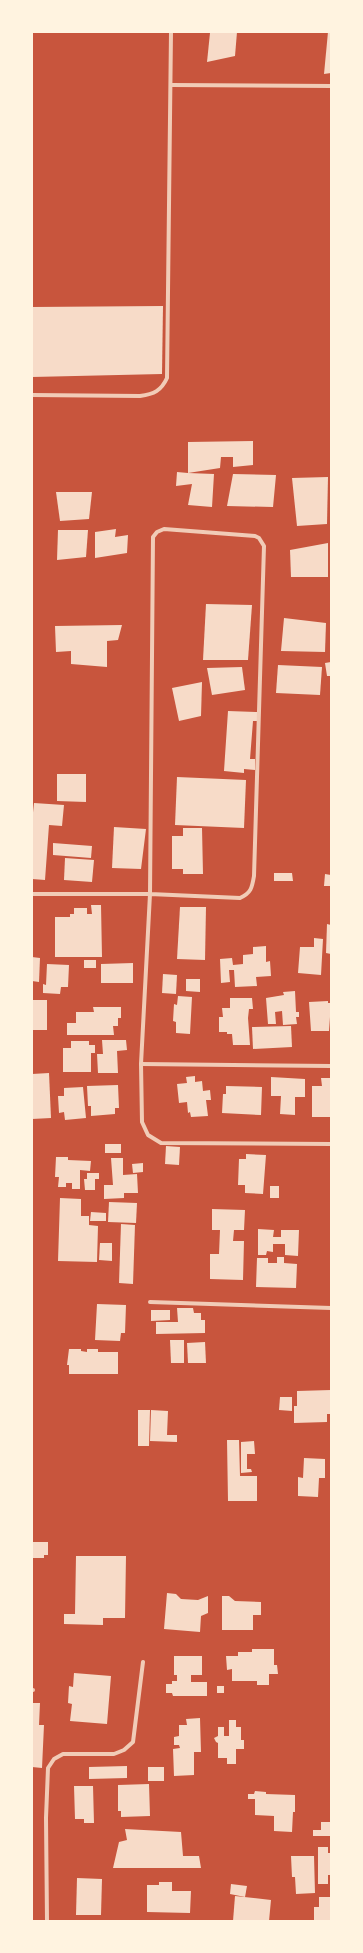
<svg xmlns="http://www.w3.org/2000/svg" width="363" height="1953" font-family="Raleway,sans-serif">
  <rect width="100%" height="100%" fill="#c8553d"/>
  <!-- building -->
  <g fill="#f7dbc8">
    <polygon points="215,32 237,32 235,56 207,62 210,33"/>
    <polygon points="328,32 331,32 331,73 324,74"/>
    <polygon points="163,306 162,374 32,377 32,307"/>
    <polygon points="253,441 253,465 233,467 233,457 221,457 220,468 188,473 214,474 212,507 188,505 192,484 176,486 177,472 188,473 188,442"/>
    <polygon points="233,474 276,475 273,507 227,506"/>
    <polygon points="328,477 327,524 297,526 292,478"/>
    <polygon points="56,492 92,492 89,519 60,521"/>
    <polygon points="116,529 115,537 128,535 127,553 95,558 95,532"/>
    <polygon points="58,530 88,530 86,557 57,560"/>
    <polygon points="328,543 328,577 291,577 290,550"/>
    <polygon points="206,604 252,605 248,660 203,660"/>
    <polygon points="284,618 326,623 325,652 281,651"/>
    <polygon points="122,625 118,640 107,641 107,667 71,664 71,651 56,652 55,626"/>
    <polygon points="331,662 331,676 327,676 325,663"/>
    <polygon points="278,665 322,667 320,695 276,693"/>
    <polygon points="242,667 245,690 212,695 207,668"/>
    <polygon points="202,682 201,716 179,721 172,688"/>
    <polygon points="228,711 257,712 257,721 253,721 250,759 255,759 255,770 244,769 244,773 224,771"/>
    <polygon points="57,774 86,774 86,802 57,801"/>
    <polygon points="177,777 246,780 244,828 175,825"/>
    <polygon points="34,803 64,805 62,826 49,825 45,880 32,879 32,822"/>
    <polygon points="114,827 146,829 141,869 112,868"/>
    <polygon points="183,828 202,828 203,874 183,874 183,869 172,869 172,836 183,836"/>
    <polygon points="53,843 92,846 91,858 53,855"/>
    <polygon points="65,858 94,860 92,882 64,880"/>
    <polygon points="274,873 292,873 293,881 274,881"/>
    <polygon points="325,874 331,875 330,886 324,886"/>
    <polygon points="91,905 101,905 102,957 55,957 55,917 70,917 70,914 74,914 74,908 87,908 87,914 92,914"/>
    <polygon points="180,907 206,907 205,960 177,959"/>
    <polygon points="327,924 331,925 331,954 326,953"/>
    <polygon points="314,938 323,939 321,975 298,973 300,947 314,947"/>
    <polygon points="266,946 266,962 270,961 271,976 256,977 257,986 235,987 234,970 229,970 230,982 221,983 220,959 232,958 233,965 243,964 243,955 253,954 253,947"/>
    <polygon points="32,957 40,958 39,982 32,981"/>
    <rect x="84" y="960" width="12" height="8"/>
    <polygon points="133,963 133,983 101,983 101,964"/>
    <polygon points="47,964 69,965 68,987 61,987 60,994 43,993 43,984 46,985"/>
    <polygon points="163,974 177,975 176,994 162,993"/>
    <polygon points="186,979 200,979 200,992 186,991"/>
    <polygon points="295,991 296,1012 299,1012 299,1017 296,1017 297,1024 283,1025 282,1011 275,1012 276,1024 268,1024 266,998 284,995 283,992"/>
    <polygon points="178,996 192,997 190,1034 176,1033 176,1022 173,1021 174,1004 177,1005"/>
    <polygon points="230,998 252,998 253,1009 249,1009 248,1018 250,1045 233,1045 232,1034 227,1034 227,1032 219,1032 219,1017 223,1017 222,1008 230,1008"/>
    <rect x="32" y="1000" width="15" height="30"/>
    <polygon points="328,1001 328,1003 331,1003 329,1031 311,1031 309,1002"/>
    <polygon points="93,1007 121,1007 121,1018 118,1018 118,1026 113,1026 114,1035 67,1035 67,1023 76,1023 76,1012 94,1012"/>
    <polygon points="291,1026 292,1047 253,1049 252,1027"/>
    <polygon points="102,1040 126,1040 127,1050 117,1051 118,1073 98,1073 97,1054 103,1054"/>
    <polygon points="71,1041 89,1041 89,1045 95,1045 95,1053 91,1053 91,1072 63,1072 63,1048 71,1048"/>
    <polygon points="49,1073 51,1118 32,1119 32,1074"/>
    <polygon points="195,1076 195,1082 202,1081 203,1091 210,1090 211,1100 206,1100 208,1116 191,1117 190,1112 188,1113 187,1102 179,1103 177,1084 187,1083 186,1077"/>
    <polygon points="271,1077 305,1079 305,1097 295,1097 295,1115 280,1114 281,1096 271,1096"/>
    <polygon points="321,1078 331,1078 331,1117 312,1117 312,1086 322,1086"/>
    <polygon points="118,1085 119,1108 115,1108 115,1114 91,1116 91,1106 88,1106 87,1086"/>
    <polygon points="226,1086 262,1087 261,1115 222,1113 223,1094 226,1094"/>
    <polygon points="83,1087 86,1118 65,1120 64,1112 59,1113 58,1096 64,1096 64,1088"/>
    <rect x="105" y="1144" width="16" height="9"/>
    <polygon points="166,1146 180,1147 179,1165 165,1164"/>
    <polygon points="246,1154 266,1155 263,1194 245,1193 245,1185 238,1185 239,1159 246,1159"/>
    <polygon points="56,1157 68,1157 68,1160 91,1161 90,1171 80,1170 80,1189 72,1189 72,1183 66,1183 66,1187 58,1187 59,1177 55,1177"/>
    <polygon points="111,1158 123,1158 123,1175 137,1174 138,1193 124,1193 124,1198 104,1199 104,1185 113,1185"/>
    <polygon points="143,1163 143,1172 133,1173 132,1164"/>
    <polygon points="87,1173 99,1173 99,1179 95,1179 95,1190 85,1190 84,1179 87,1179"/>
    <rect x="270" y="1186" width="9" height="12"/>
    <polygon points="60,1198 81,1199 81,1216 89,1216 89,1225 98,1226 97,1262 58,1261"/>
    <polygon points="109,1202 137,1203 136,1223 108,1222"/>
    <polygon points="212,1209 245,1210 244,1230 234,1230 233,1241 244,1241 243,1280 210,1279 210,1254 219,1254 220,1230 212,1230"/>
    <polygon points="91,1212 106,1213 106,1221 90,1221"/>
    <polygon points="121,1224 135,1225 133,1284 119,1283"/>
    <polygon points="258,1229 274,1230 273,1237 281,1237 281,1230 299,1230 298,1256 285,1255 285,1244 273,1244 273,1252 267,1251 266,1255 258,1255"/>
    <polygon points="100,1243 112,1243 112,1261 99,1260"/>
    <polygon points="277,1257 284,1257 284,1263 297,1264 296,1288 256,1287 257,1258 268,1258 268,1263 277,1263"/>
    <polygon points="97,1304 126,1305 125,1333 121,1333 120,1341 95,1340"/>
    <polygon points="177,1308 193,1308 194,1313 201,1313 201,1320 205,1320 205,1333 156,1334 156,1322 178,1322"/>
    <polygon points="151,1310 170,1310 170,1320 151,1321"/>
    <polygon points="170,1340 184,1340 184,1363 171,1363"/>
    <polygon points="205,1342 206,1363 188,1363 187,1343"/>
    <polygon points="69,1349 81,1349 81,1351 87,1352 87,1349 98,1349 98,1352 118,1352 118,1374 69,1374 69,1365 67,1365"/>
    <polygon points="331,1390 330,1414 327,1414 327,1422 294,1423 294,1406 297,1406 297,1391"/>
    <polygon points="280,1397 292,1397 292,1411 279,1410"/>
    <polygon points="138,1410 150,1410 149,1446 138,1446"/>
    <polygon points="151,1410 168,1411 167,1435 177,1435 177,1442 150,1441"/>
    <polygon points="227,1440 239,1440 240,1476 257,1476 257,1501 228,1501"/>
    <polygon points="254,1441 255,1454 247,1454 247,1469 251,1469 252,1472 241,1473 241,1442"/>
    <polygon points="304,1458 325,1459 325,1478 319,1478 318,1497 298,1496 298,1477 303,1478"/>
    <polygon points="32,1542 48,1542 48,1555 44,1555 44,1558 33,1558"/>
    <polygon points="76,1556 126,1556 125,1618 103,1618 103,1625 64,1624 64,1614 75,1614"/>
    <polygon points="167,1593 176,1594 181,1599 198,1600 208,1596 208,1613 201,1616 200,1632 164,1629"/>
    <polygon points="222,1596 229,1596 235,1601 261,1602 261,1615 253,1615 253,1630 222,1630"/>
    <polygon points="252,1649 274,1649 274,1665 277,1665 278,1674 269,1674 269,1685 257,1685 257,1681 232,1681 232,1669 227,1670 226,1656 238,1656 238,1652 252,1652"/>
    <polygon points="174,1656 202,1656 202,1675 191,1675 191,1682 207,1682 207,1696 173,1696 172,1693 166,1693 166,1684 172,1684 172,1681 177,1681 177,1675 174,1675"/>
    <polygon points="74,1673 111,1676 107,1724 70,1721 72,1704 68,1703 69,1686 73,1687"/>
    <rect x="217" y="1686" width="7" height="7"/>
    <polygon points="32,1703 40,1703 39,1725 44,1725 42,1768 32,1767"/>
    <polygon points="200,1718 201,1752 194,1752 194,1775 174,1776 173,1749 180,1748 179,1745 174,1745 174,1737 179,1736 179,1725 187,1725 186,1719"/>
    <polygon points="229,1720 236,1720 236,1727 241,1727 241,1740 244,1740 244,1749 236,1749 236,1764 227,1764 227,1758 218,1758 218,1743 216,1742 214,1738 218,1736 218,1727 224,1727 224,1736 229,1736"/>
    <polygon points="127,1766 127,1778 89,1779 89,1767"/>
    <rect x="148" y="1767" width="16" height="14"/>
    <polygon points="149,1784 150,1816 121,1817 121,1811 118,1811 118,1785"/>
    <polygon points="74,1786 93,1786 94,1823 84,1823 84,1819 75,1819"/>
    <polygon points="255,1791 266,1792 266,1794 295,1795 295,1812 293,1812 292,1832 274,1831 274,1816 255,1815 255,1799 248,1799 248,1794 254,1794"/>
    <polygon points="321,1822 331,1822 331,1836 313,1836 313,1830 321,1830"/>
    <polygon points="125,1829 181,1832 183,1856 199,1856 201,1868 113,1868 119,1842 127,1840"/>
    <polygon points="318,1847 328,1847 328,1853 331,1853 331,1875 328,1875 328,1884 318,1884"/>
    <polygon points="291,1856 314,1856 315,1893 296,1894 295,1877 292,1877"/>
    <polygon points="77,1878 102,1879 101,1915 76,1915"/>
    <polygon points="159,1882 172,1882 172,1891 191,1891 190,1913 147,1912 147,1885 159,1885"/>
    <polygon points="231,1884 247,1886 245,1897 230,1894"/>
    <polygon points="235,1896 271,1900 269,1921 233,1921"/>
    <polygon points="319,1897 331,1897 331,1921 314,1921 314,1907 319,1907"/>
  </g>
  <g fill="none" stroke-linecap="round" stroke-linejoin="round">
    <!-- minor -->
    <g stroke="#f1ccb7" stroke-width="4">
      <polyline points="171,85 331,86"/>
      <path d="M 32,395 L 140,396 C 154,394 161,391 167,378 L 171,32"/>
      <path d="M 32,894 L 150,894 L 240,898 C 251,893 252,888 254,876 L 264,546 L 259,538 L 255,536 L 164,529 L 157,532 L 153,537 L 150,894 L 141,1064 L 142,1122 L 148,1135 L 161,1143 L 331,1144"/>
      <polyline points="141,1064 331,1066"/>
      <polyline points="150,1302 331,1308"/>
      <polyline points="32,1690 33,1690"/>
      <polyline points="47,1921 46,1818 48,1768 54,1759 63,1754 114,1754 124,1750 133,1742 143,1662"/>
    </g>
  </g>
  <!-- border -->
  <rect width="363" height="1953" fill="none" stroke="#fff3e0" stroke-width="66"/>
</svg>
